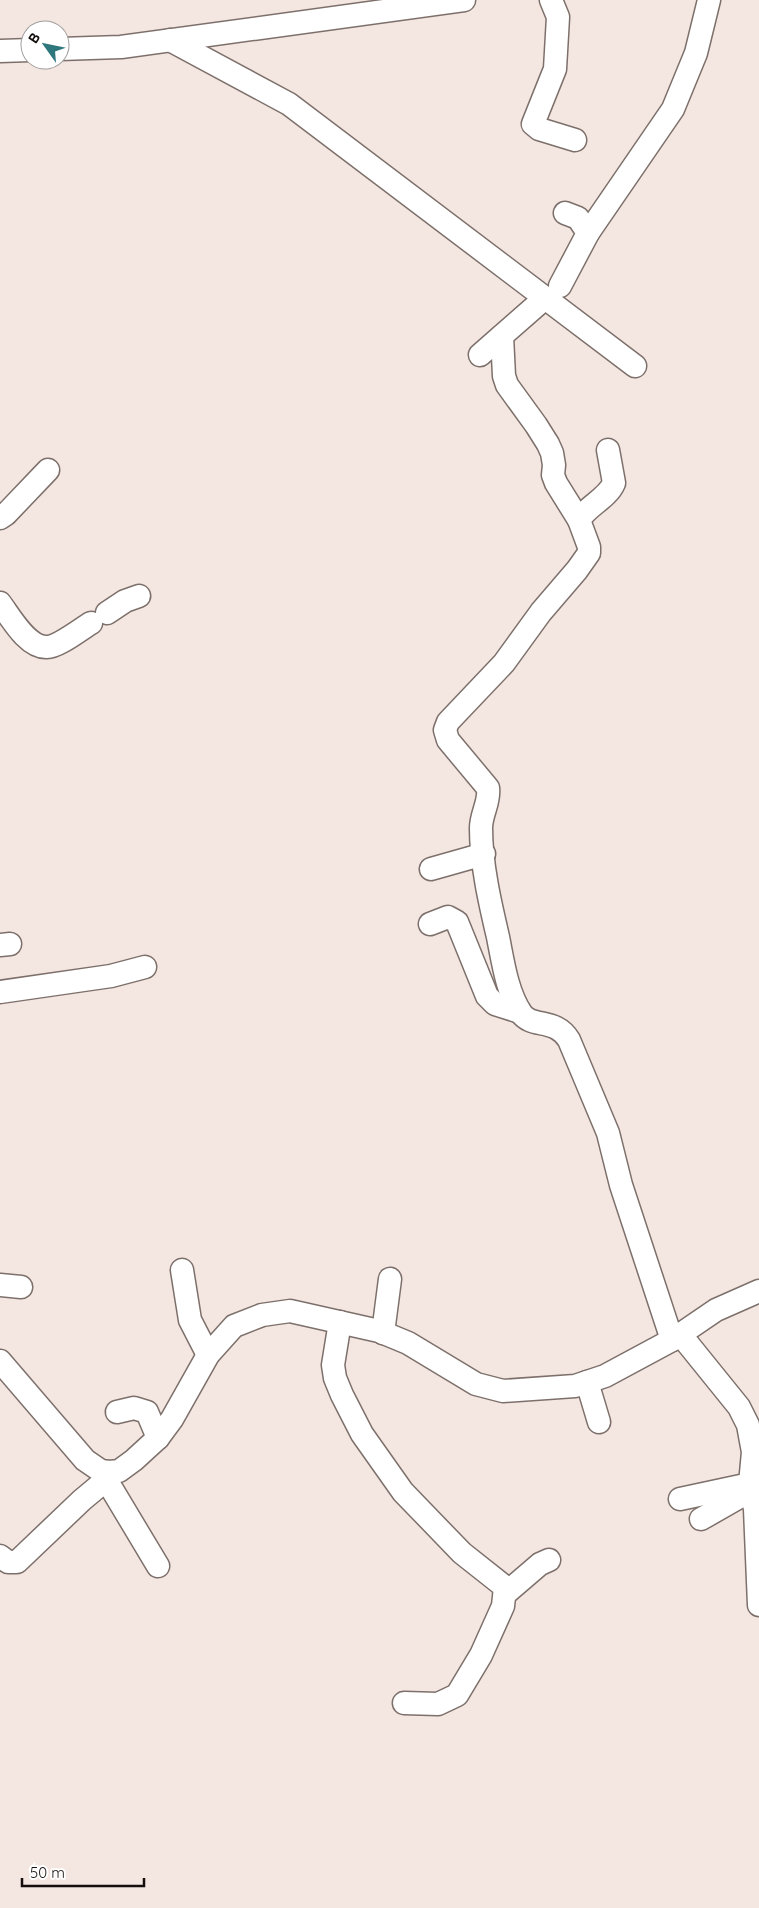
<svg xmlns="http://www.w3.org/2000/svg" width="759" height="1908" font-family="Quicksand,sans-serif">
  <rect width="100%" height="100%" fill="#f4e6e1"/>
  <g fill="none" stroke-linecap="round" stroke-linejoin="round">
    <!-- minor casing -->
    <g stroke="#7d706b" stroke-width="25">
      <g id="minor">
        <polyline points="551,0 558,17 555,69 533,124 539,129 575,140"/>
        <polyline points="170,40 289,104 635,366"/>
        <polyline points="60,49 121,47 464,0"/>
        <polyline points="0,51 30,50"/>
        <polyline points="588,233 673,109 696,53 709,0"/>
        <polyline points="560,286 588,233 578,218 565,213"/>
        <polyline points="502,336 504,376 507,385 536,425 548,444 552,453 554,465 553,475 556,483 579,520"/>
        <polyline points="480,355 545,298"/>
        <path d="M 608,450 L 614,483 C 607,499 588,505 579,520 L 589,547 L 589,553 L 577,570 L 541,612 L 504,663 L 448,722 L 445,730 L 448,740 L 488,788 C 490,802 481,814 481,828 C 481,864 490,903 498,937 C 503,962 507,992 521,1013 C 532,1029 555,1017 569,1040 L 608,1133 L 621,1185 L 672,1340"/>
        <polyline points="0,518 6,514 48,470"/>
        <path d="M 0,603 C 10,616 27,648 47,647 C 58,647 81,629 91,623"/>
        <polyline points="107,613 125,601 139,596"/>
        <polyline points="431,869 484,854"/>
        <polyline points="430,924 448,917 457,922 487,996 495,1004 520,1012"/>
        <polyline points="0,945 10,944"/>
        <polyline points="0,992 111,976 145,967"/>
        <polyline points="182,1270 190,1320 208,1355"/>
        <polyline points="0,1285 21,1287"/>
        <polyline points="340,1322 333,1365 335,1378 342,1395 362,1434 403,1492 462,1553 505,1587 503,1606 481,1655 457,1695 438,1704 404,1703"/>
        <polyline points="383,1333 390,1279"/>
        <polyline points="680,1334 739,1407 748,1425 753,1452 750,1484 755,1509 759,1605"/>
        <polyline points="0,1361 85,1460 101,1471 109,1472 119,1471 134,1460 158,1438 172,1419 208,1355 234,1326 262,1315 290,1311 379,1331 408,1343 476,1384 503,1391 575,1386 605,1376 672,1340 716,1310 759,1291"/>
        <polyline points="587,1382 599,1422"/>
        <polyline points="117,1412 134,1408 147,1412 158,1438"/>
        <polyline points="101,1471 158,1566"/>
        <polyline points="680,1499 750,1484"/>
        <polyline points="701,1519 750,1491"/>
        <polyline points="0,1556 8,1562 17,1562 82,1500 106,1480"/>
        <polyline points="505,1594 540,1564 549,1560"/>
      </g>
    </g>
    <!-- minor -->
    <use href="#minor" stroke="#fff" stroke-width="22"/>
  </g>
  <!-- north arrow -->
  <g transform="translate(45 45) rotate(303)"><circle r="24" fill="#ffffff" stroke="#a19f9e"/>
  <path d="M0-4L9 19L0 12L-9 19Z" fill="#2e777c"/>
  <text y="-8" font-size="14" font-weight="bold" text-anchor="middle" fill="#140f0d">B</text>
  </g>
  <!-- scale -->
  <path d="M22 1878v8h122v-8" fill="none" stroke="#140f0d" stroke-width="2.5"/>
  <text x="30" y="1878" font-size="15" fill="#140f0d" stroke="#ffffff" stroke-width="4" paint-order="stroke">50 m</text>
</svg>
